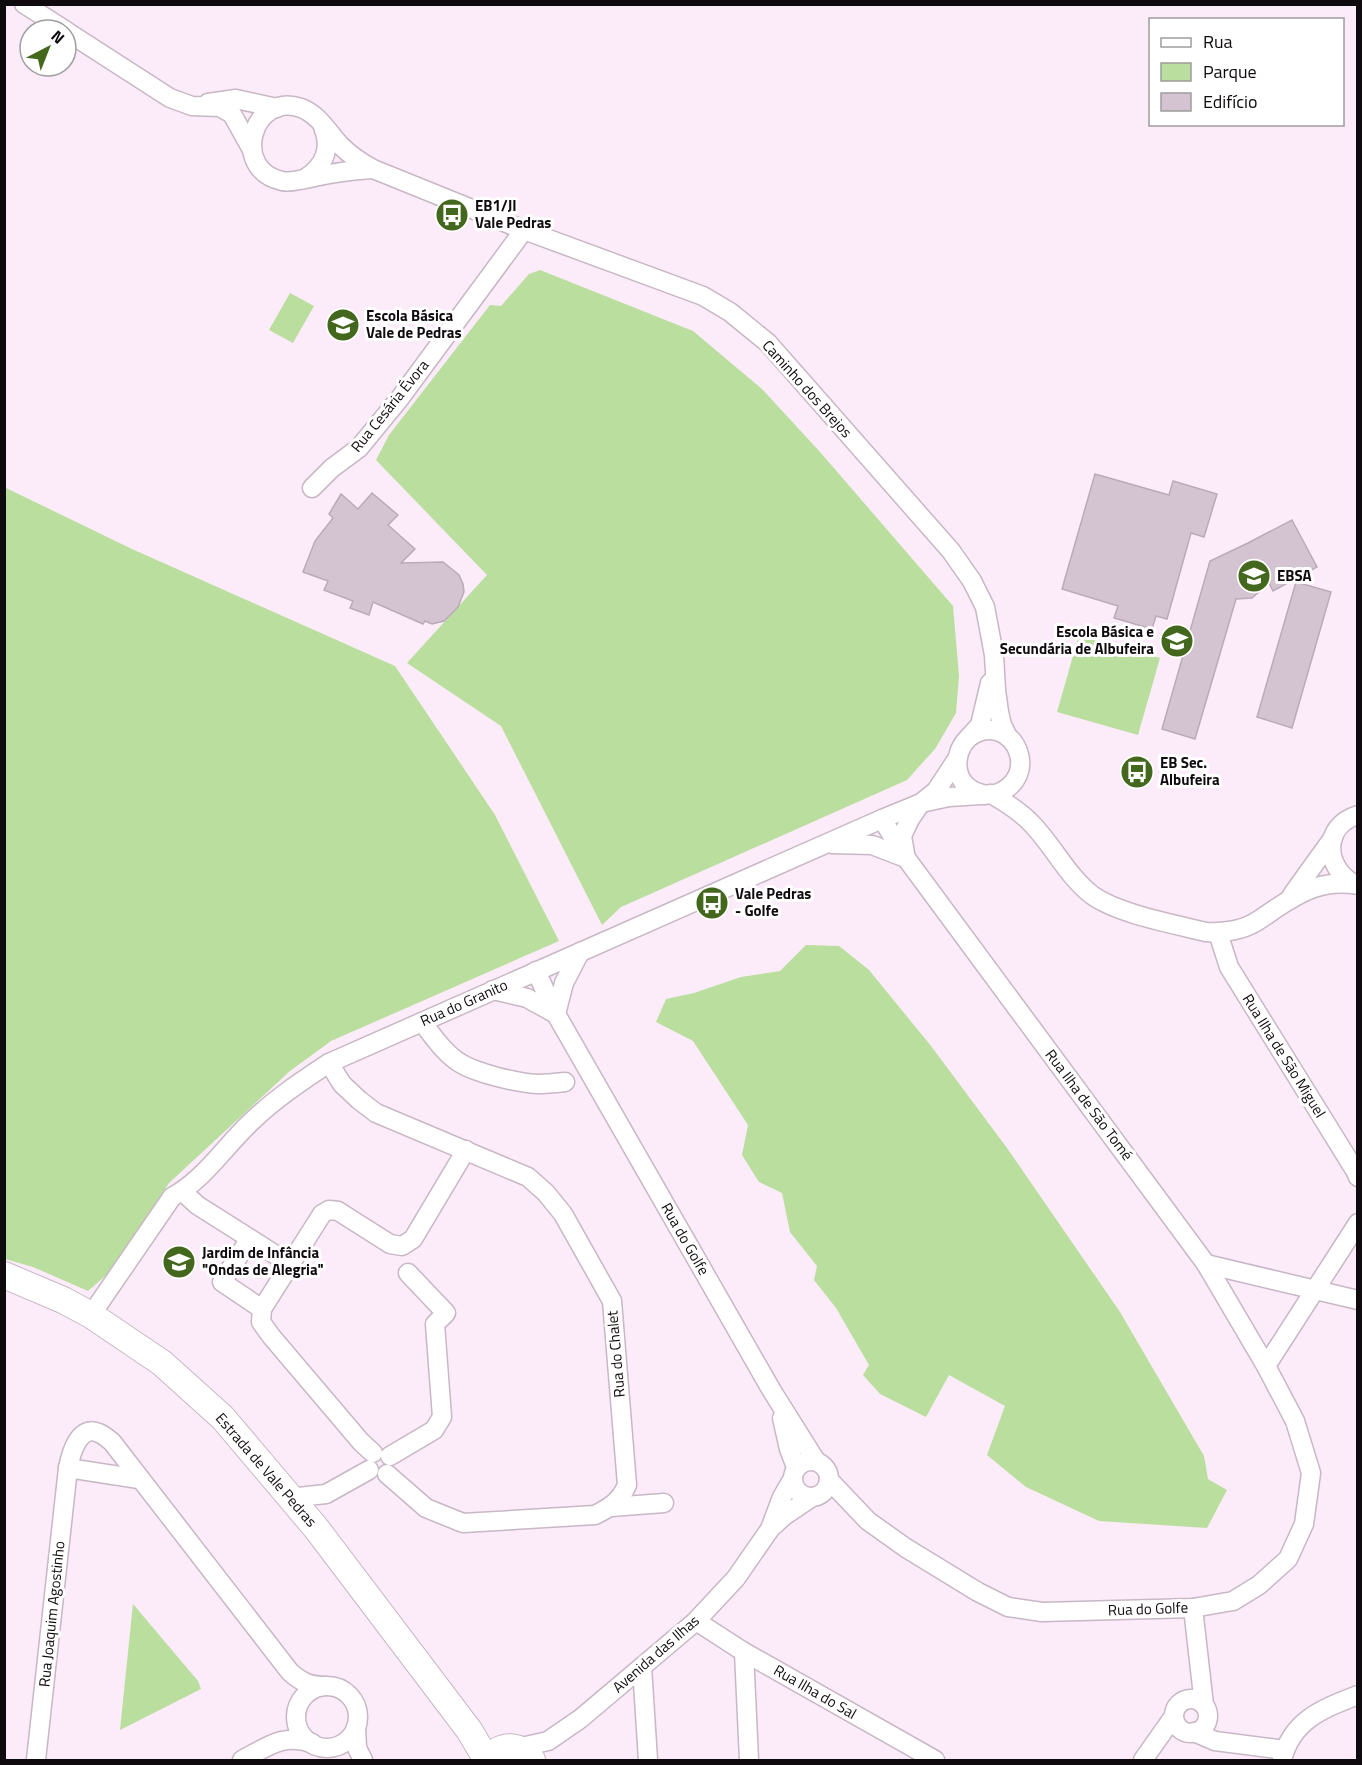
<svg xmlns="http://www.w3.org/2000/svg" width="1362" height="1765" font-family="'Titillium Web',sans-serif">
  <rect width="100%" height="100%" fill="#fcebf9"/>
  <!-- green -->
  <g fill="#bade9d">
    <polygon points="540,270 693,331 762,389 820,452 953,606 959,676 956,713 935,749 907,780 621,907 602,925 501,726 407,663 487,575 376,460 389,435 490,305 501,306 529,274"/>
    <polygon points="290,293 314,306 293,343 269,330"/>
    <polygon points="4,487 132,549 395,666 495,815 559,941 331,1041 290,1071 169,1183 112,1270 88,1291 33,1267 5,1259"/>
    <polygon points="1079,635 1160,658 1138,735 1057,712"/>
    <polygon points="806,945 839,946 869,970 931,1046 1007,1148 1120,1312 1204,1456 1208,1479 1227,1490 1207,1528 1099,1521 1026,1487 987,1455 1005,1406 949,1375 926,1417 880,1394 863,1375 869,1365 836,1308 814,1280 817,1266 790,1232 782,1193 759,1182 742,1155 748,1125 693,1041 656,1022 666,999 694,993 741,977 780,971"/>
    <polygon points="133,1604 198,1681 201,1689 120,1730"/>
  </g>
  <!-- building -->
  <g fill="#d4c3d1" stroke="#bbabb9" stroke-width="1.5">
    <polygon points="1095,474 1169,495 1173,481 1217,494 1204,537 1191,533 1167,619 1156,616 1152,629 1114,618 1118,606 1062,589"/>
    <polygon points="372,493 398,515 388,525 415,549 401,563 443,562 459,575 463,584 464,592 458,607 444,621 432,624 425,621 423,624 373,602 369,615 350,608 353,601 324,590 328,581 303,572 315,541 333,518 329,514 341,494 358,509"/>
    <polygon points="1292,520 1317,567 1273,591 1269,583 1252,598 1236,599 1195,739 1162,729 1210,561 1248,543"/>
    <polygon points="1296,582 1331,592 1292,728 1257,717"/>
  </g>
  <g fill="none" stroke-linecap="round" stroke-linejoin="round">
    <!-- street casing -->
    <g stroke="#c8b7c5" stroke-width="21">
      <g id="street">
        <polyline points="24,4 65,30"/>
        <polyline points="66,31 170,98 192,106 220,107 232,114 252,150"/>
        <polyline points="208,103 236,99 277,108"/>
        <path d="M 373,169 C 351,170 326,174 305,179 C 297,180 290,183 282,181 C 230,170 252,91 301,108 C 318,114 328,132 340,145 C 350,155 360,162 373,169 L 524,230 L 703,296 L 730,312 L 768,343 L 951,551 L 972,581 L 985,607 L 994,655 L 996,690 L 999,712 L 1002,725 L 1008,737"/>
        <path d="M 306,178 C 324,166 332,148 323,127"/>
        <polyline points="312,488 332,468 359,448 400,398 524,230"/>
        <polyline points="969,737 980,725 990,683"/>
        <path d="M 991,794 C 1005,802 1018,810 1029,821 C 1052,843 1066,875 1092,895 C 1118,914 1174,924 1206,932 C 1220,933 1239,931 1252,924 C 1260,920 1268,914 1275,909 C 1302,891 1324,879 1358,885"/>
        <polyline points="832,844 872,845 906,858"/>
        <polyline points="905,853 902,836 910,819 921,803 936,791 957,759"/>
        <path d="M 1354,884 C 1324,867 1322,826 1358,815"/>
        <polyline points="1292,895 1333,838"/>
        <polyline points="1218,933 1229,967 1356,1172 1358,1177"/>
        <polyline points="536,971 556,1014 772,1391 816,1461"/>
        <polyline points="493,990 527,998 556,1014 564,983 580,952"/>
        <path d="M 422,1022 C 433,1036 444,1053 460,1063 C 476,1073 517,1083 537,1084 C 546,1084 556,1083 565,1082"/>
        <path d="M 329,1063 L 342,1084 L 359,1100 L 376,1113 L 528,1177 L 546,1193 L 563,1214 L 612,1301 L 627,1485 C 620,1501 611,1507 595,1515 L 463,1523 L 426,1508 L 387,1474"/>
        <polyline points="183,1192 197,1205 290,1264"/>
        <polyline points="249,1240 222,1282 262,1309"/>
        <polyline points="1206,1264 1358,1300"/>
        <path d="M 91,1315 L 172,1197 C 205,1179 225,1146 252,1121 C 276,1098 302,1081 329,1063 L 882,819 L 921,803 L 949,797 L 996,794 C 1042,777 1015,716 976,733 C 954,743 950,777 972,790 C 975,792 980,793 985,795"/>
        <polyline points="1266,1366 1358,1223"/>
        <polyline points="782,1418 789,1449 796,1467"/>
        <polyline points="373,1453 361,1442 271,1336 261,1322 262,1309 322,1214 329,1210 338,1211 390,1244 402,1246 413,1239 466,1150"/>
        <polyline points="390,1456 434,1430 442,1417 435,1324 446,1313 408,1273"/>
        <circle cx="811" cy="1479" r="18"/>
        <polyline points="68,1468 139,1479"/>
        <polyline points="829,1480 868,1521 906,1548 978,1592 1008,1607 1042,1612 1193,1608 1233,1601 1259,1585 1288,1559 1304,1524 1311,1473 1295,1421 1266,1366 1206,1264 906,858 882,819"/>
        <polyline points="289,1498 326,1494 369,1470"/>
        <polyline points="611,1507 664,1503"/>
        <polyline points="773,1526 784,1516 812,1497"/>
        <polyline points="1193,1608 1204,1705"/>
        <polyline points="696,1621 744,1652 935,1760"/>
        <polyline points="744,1652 749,1760"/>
        <polyline points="642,1667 648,1760"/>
        <circle cx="327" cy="1717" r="31"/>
        <circle cx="1191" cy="1716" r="17"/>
        <polyline points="356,1727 357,1748 363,1760"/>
        <polyline points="1194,1732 1215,1741 1285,1750"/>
        <polyline points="517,1748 548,1741 580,1719 696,1621 736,1578 770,1529 782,1497 792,1480"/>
        <path d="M 36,1760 L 68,1468 C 71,1453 79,1424 99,1433 C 104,1435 108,1439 112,1442 L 290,1672 C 301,1682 310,1686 325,1686"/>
        <path d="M 242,1760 C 267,1747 283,1733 312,1743"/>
        <polyline points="1143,1760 1174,1716"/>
        <path d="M 1282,1760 C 1292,1720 1322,1709 1358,1695"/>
      </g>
    </g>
    <!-- secondary casing -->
    <g stroke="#c8b7c5" stroke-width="28">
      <g id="secondary">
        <polyline points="4,1275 63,1300 91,1315 162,1363 223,1418 316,1528 469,1730 487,1760"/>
        <path d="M 489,1760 C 499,1742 522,1744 532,1760"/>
      </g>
    </g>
    <!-- street -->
    <use href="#street" stroke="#fff" stroke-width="18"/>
    <!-- secondary -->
    <use href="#secondary" stroke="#fff" stroke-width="26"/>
  </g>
  <!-- icons -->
  <defs>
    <g id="bus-disc" transform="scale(1.725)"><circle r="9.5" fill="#44671e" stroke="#fff"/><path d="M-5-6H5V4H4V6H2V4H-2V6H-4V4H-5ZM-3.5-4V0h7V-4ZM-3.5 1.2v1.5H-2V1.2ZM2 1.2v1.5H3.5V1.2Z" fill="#fff"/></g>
    <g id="school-disc" transform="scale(1.725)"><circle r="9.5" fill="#44671e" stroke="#fff"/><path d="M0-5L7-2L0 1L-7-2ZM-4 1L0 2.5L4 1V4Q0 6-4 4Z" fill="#fff"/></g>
  </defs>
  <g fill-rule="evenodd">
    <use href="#bus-disc" x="452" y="215"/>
    <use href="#school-disc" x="343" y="325"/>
    <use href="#school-disc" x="1254" y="576"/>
    <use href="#school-disc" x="1177" y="641"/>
    <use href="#bus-disc" x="1137" y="772"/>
    <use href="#bus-disc" x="712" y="903"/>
    <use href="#school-disc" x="179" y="1262"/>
  </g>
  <g text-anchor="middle" stroke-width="6" stroke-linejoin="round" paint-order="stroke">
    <!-- poi labels -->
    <g font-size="15" font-weight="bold" fill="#0f0a0e" stroke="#fff" text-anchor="start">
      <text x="475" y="211">EB1/JI<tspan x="475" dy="17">Vale Pedras</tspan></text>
      <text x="366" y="321">Escola Básica<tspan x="366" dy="17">Vale de Pedras</tspan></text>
      <text x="1277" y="581">EBSA</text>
      <text x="1154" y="637" text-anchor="end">Escola Básica e<tspan x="1154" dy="17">Secundária de Albufeira</tspan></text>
      <text x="1160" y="768">EB Sec.<tspan x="1160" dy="17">Albufeira</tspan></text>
      <text x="735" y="899">Vale Pedras<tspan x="735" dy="17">- Golfe</tspan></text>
      <text x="202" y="1258">Jardim de Infância<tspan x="202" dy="17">"Ondas de Alegria"</tspan></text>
    </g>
    <!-- street labels -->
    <g font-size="15" fill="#0f0a0e" stroke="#fff">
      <text transform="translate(807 389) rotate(48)" y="5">Caminho dos Brejos</text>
      <text transform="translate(390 406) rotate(-51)" y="5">Rua Cesária Évora</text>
      <text transform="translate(464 1003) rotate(-24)" y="5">Rua do Granito</text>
      <text transform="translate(1284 1056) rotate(58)" y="5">Rua Ilha de São Miguel</text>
      <text transform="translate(1089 1105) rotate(53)" y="5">Rua Ilha de São Tomé</text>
      <text transform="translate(685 1239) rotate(60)" y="5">Rua do Golfe</text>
      <text transform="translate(616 1354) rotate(-95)" y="5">Rua do Chalet</text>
      <text transform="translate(266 1470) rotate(49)" y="5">Estrada de Vale Pedras</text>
      <text transform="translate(1148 1609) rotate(-2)" y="5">Rua do Golfe</text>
      <text transform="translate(52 1614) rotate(-84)" y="5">Rua Joaquim Agostinho</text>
      <text transform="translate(656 1654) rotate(-41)" y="5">Avenida das Ilhas</text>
      <text transform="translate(815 1692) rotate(30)" y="5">Rua Ilha do Sal</text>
    </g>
  </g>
  <!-- border -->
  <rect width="1362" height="1765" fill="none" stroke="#0f0a0e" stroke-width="12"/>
  <!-- legend -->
  <rect x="1149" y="18" width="195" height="108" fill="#ffffff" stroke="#9f9d9f" stroke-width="1.5"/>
  <rect x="1161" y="38" width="30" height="9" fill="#ffffff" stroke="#9f9d9f" stroke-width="1.5"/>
  <text x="1203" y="48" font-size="18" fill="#0f0a0e">Rua</text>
  <rect x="1161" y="63" width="30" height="18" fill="#bade9d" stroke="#9f9d9f" stroke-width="1.5"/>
  <text x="1203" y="78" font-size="18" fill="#0f0a0e">Parque</text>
  <rect x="1161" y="93" width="30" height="18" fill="#d4c3d1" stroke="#9f9d9f" stroke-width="1.5"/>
  <text x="1203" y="108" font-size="18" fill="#0f0a0e">Edifício</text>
  <!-- north arrow -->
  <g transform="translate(48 48) rotate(42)"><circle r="28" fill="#ffffff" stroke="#9f9d9f" stroke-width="1.5"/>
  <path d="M0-4.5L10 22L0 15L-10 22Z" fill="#44671e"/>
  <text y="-9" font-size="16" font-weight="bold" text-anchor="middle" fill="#0f0a0e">N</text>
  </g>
</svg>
